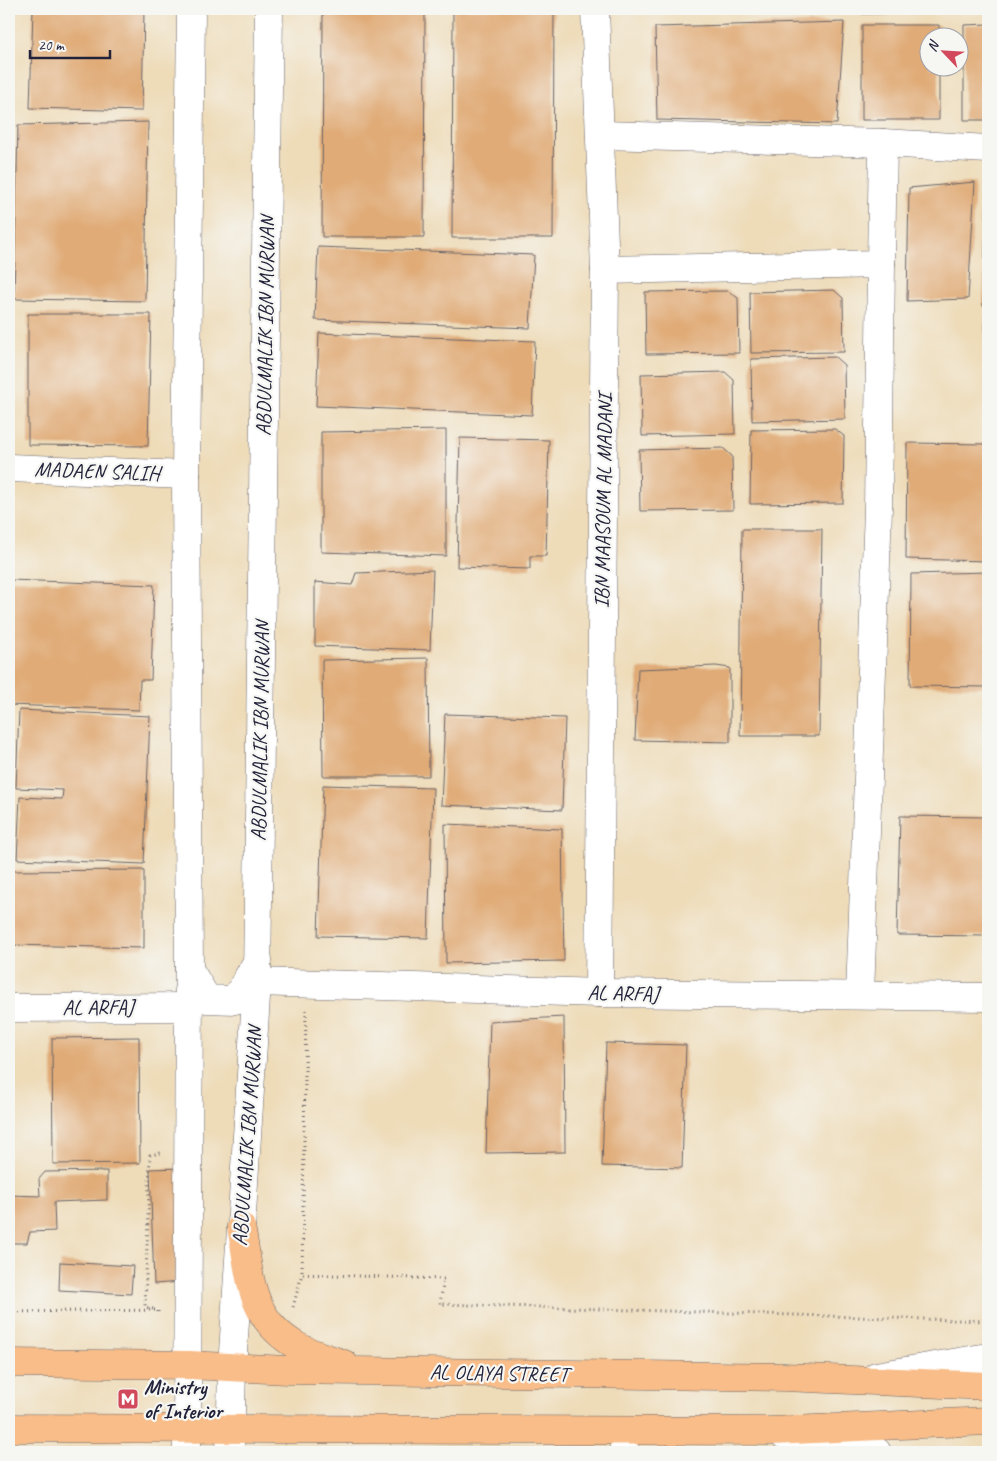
<svg xmlns="http://www.w3.org/2000/svg" width="997" height="1461" font-family="Caveat,sans-serif">
  <rect width="100%" height="100%" fill="#f6f6f2"/>
  <filter id="ink" filterUnits="userSpaceOnUse"><feTurbulence type="fractalNoise" baseFrequency=".02" numOctaves="2"/><feDisplacementMap in="SourceGraphic" scale="10" xChannelSelector="R" yChannelSelector="G"/><feConvolveMatrix kernelMatrix="1 2 1 2 8 2 1 2 1" color-interpolation-filters="sRGB"/></filter>
  <filter id="wash" filterUnits="userSpaceOnUse"><feTurbulence type="fractalNoise" baseFrequency=".0096" numOctaves="4" result="noise"/><feDisplacementMap in="SourceGraphic" scale="20" xChannelSelector="R" yChannelSelector="G"/><feGaussianBlur stdDeviation="1.12" result="paint"/><feColorMatrix in="noise" values="0 0 0 0 0 0 0 0 0 0 0 0 0 0 0 0 0 1.4 0 .05"/><feComposite in="paint" operator="in"/></filter>
  <g filter="url(#wash)">
    <rect width="100%" height="100%" fill="#eedcb9"/>
    <g id="blocks">
      <!-- building -->
      <g fill="#e0ab77">
        <polygon points="33,9 144,10 142,111 30,108"/>
        <polygon points="323,9 425,9 424,237 322,237"/>
        <polygon points="453,9 554,9 553,238 452,238"/>
        <polygon points="766,9 843,9 843,13 766,12"/>
        <polygon points="862,9 939,9 939,13 862,14"/>
        <rect x="960" y="9" width="28" height="3"/>
        <polygon points="844,22 837,124 657,120 655,27"/>
        <polygon points="988,24 988,120 964,120 964,25"/>
        <polygon points="862,25 939,25 939,38 930,38 930,68 939,68 939,120 862,120"/>
        <polygon points="148,122 145,301 14,299 18,125"/>
        <polygon points="975,182 968,299 907,301 909,188"/>
        <polygon points="987,191 988,191 988,306 983,306"/>
        <polygon points="318,247 534,255 530,328 315,320"/>
        <polygon points="834,290 843,298 844,352 751,353 750,292"/>
        <polygon points="728,291 738,298 739,353 646,354 645,292"/>
        <polygon points="28,314 151,314 148,446 28,445"/>
        <polygon points="988,316 988,428 985,428 985,317"/>
        <polygon points="319,333 535,341 532,415 316,406"/>
        <polygon points="835,357 844,365 845,419 752,421 751,359"/>
        <polygon points="725,372 734,380 735,434 642,436 641,374"/>
        <polygon points="835,429 844,436 843,503 750,504 751,430"/>
        <polygon points="446,430 446,556 321,552 321,432"/>
        <polygon points="460,438 549,440 546,556 530,556 530,569 457,567"/>
        <polygon points="907,443 988,444 988,561 906,559"/>
        <polygon points="723,448 732,456 733,510 640,511 639,450"/>
        <polygon points="742,529 822,529 819,736 740,736"/>
        <polygon points="433,570 430,650 315,646 315,582 352,585 356,573"/>
        <polygon points="988,572 988,687 910,686 911,574"/>
        <polygon points="9,580 154,585 151,680 140,680 139,710 9,705"/>
        <polygon points="428,658 429,776 323,776 322,660"/>
        <polygon points="716,666 730,668 730,742 635,740 638,669"/>
        <polygon points="19,710 150,716 144,864 17,859 20,797 62,799 63,790 16,788"/>
        <polygon points="445,714 565,718 562,810 441,805"/>
        <polygon points="323,785 433,788 428,938 318,936"/>
        <polygon points="900,816 988,817 988,936 897,935"/>
        <polygon points="445,824 562,829 564,961 446,963"/>
        <polygon points="144,870 144,948 9,945 9,871"/>
        <polygon points="564,1017 565,1152 486,1153 490,1021"/>
        <polygon points="139,1037 140,1163 53,1164 52,1038"/>
        <polygon points="606,1043 686,1045 682,1168 602,1166"/>
        <polygon points="181,1168 181,1282 154,1284 150,1169"/>
        <polygon points="107,1171 107,1200 54,1202 55,1231 30,1232 27,1243 9,1243 9,1195 40,1196 39,1179 45,1172"/>
        <polygon points="60,1262 133,1266 131,1294 59,1290"/>
      </g>
    </g>
  </g>
  <g filter="url(#ink)">
    <use href="#blocks" fill-opacity="0" stroke="#696367" stroke-width="1"/>
    <g fill="none" stroke-linecap="round" stroke-linejoin="round">
      <!-- minor casing -->
      <g stroke="#696367" stroke-width="29">
        <g id="minor">
          <polyline points="595,9 605,270 599,993"/>
          <polyline points="602,135 883,143 988,149"/>
          <polyline points="881,264 883,143"/>
          <polyline points="605,270 881,264 878,509 860,994"/>
          <polyline points="9,468 186,475"/>
          <polyline points="257,982 599,993 988,997"/>
          <polyline points="9,1008 188,1007"/>
          <polyline points="187,1452 189,969 186,475 191,9"/>
          <polyline points="230,1452 232,1368 257,982 269,9"/>
          <polyline points="624,1452 624,1431"/>
        </g>
      </g>
      <!-- tertiary casing -->
      <g stroke="#696367" stroke-width="29">
        <g id="tertiary">
          <polyline points="189,969 207,999 235,1000 258,960"/>
          <polyline points="876,1376 988,1357"/>
          <polyline points="782,1434 845,1449 877,1452"/>
        </g>
      </g>
      <!-- primary casing -->
      <g stroke="#696367" stroke-width="29">
        <g id="primary">
          <path d="M 241,1227 C 251,1276 248,1318 297,1346 C 311,1354 329,1358 344,1364"/>
          <polyline points="9,1363 189,1365 287,1370 784,1377 988,1386"/>
          <polyline points="9,1428 771,1431 988,1421"/>
        </g>
      </g>
      <!-- path -->
      <g stroke="#696367" stroke-width="3" stroke-dasharray="1 4" stroke-linecap="butt">
        <polyline points="306,1010 302,1274 444,1279 440,1304 988,1321"/>
        <polyline points="293,1307 302,1274"/>
        <polyline points="153,1309 145,1307 150,1155 161,1153"/>
        <polyline points="9,1312 158,1310 158,1314"/>
      </g>
      <!-- minor -->
      <use href="#minor" stroke="#fff" stroke-width="28"/>
      <!-- tertiary -->
      <use href="#tertiary" stroke="#fff" stroke-width="28"/>
      <!-- primary -->
      <use href="#primary" stroke="#f8bd89" stroke-width="28"/>
    </g>
  </g>
  <!-- icons -->
  <defs>
    <g id="metro-square" transform="scale(1.125)"><rect x="-9" y="-9" width="18" height="18" rx="4" fill="#d1495b" stroke="#f6f6f2"/><path d="M-5.5 5V-5H-3L0 0L3-5H5.5V5H3V-.5L0 4L-3-.5V5Z" fill="#fff"/></g>
  </defs>
  <g fill-rule="evenodd">
    <use href="#metro-square" x="128" y="1399"/>
  </g>
  <g text-anchor="middle" stroke-width="4.5" stroke-linejoin="round" paint-order="stroke">
    <!-- street labels -->
    <g font-size="21" fill="#22223b" stroke="#f6f6f2">
      <text transform="translate(265 326) rotate(-89)" y="7">ABDULMALIK IBN MURWAN</text>
      <text transform="translate(97 471) rotate(2)" y="7">MADAEN SALIH</text>
      <text transform="translate(603 501) rotate(-89)" y="7">IBN MAASOUM AL MADANI</text>
      <text transform="translate(260 731) rotate(-89)" y="7">ABDULMALIK IBN MURWAN</text>
      <text transform="translate(623 993) rotate(1)" y="7">AL ARFAJ</text>
      <text transform="translate(98 1007) rotate(-1)" y="7">AL ARFAJ</text>
      <text transform="translate(247 1136) rotate(-86)" y="7">ABDULMALIK IBN MURWAN</text>
      <text transform="translate(499 1373) rotate(1)" y="7">AL OLAYA STREET</text>
    </g>
    <!-- poi labels -->
    <g font-size="21" font-weight="bold" fill="#22223b" stroke="#f6f6f2" text-anchor="start">
      <text x="144" y="1394">Ministry<tspan x="144" dy="24">of Interior</tspan></text>
    </g>
  </g>
  <!-- margin -->
  <rect width="997" height="1461" fill="none" stroke="#f6f6f2" stroke-width="30"/>
  <!-- north arrow -->
  <g transform="translate(944 52) rotate(295)"><circle r="24" fill="#f6f6f2" stroke="#a1a1a9"/>
  <path d="M0-4L9 19L0 12L-9 19Z" fill="#d1495b"/>
  <text y="-8" font-size="14" font-weight="bold" text-anchor="middle" fill="#22223b">N</text>
  </g>
  <!-- scale -->
  <path d="M30 50v8h80v-8" fill="none" stroke="#22223b" stroke-width="2.5"/>
  <text x="38" y="50" font-size="15" fill="#22223b" stroke="#f6f6f2" stroke-width="4" paint-order="stroke">20 m</text>
</svg>
